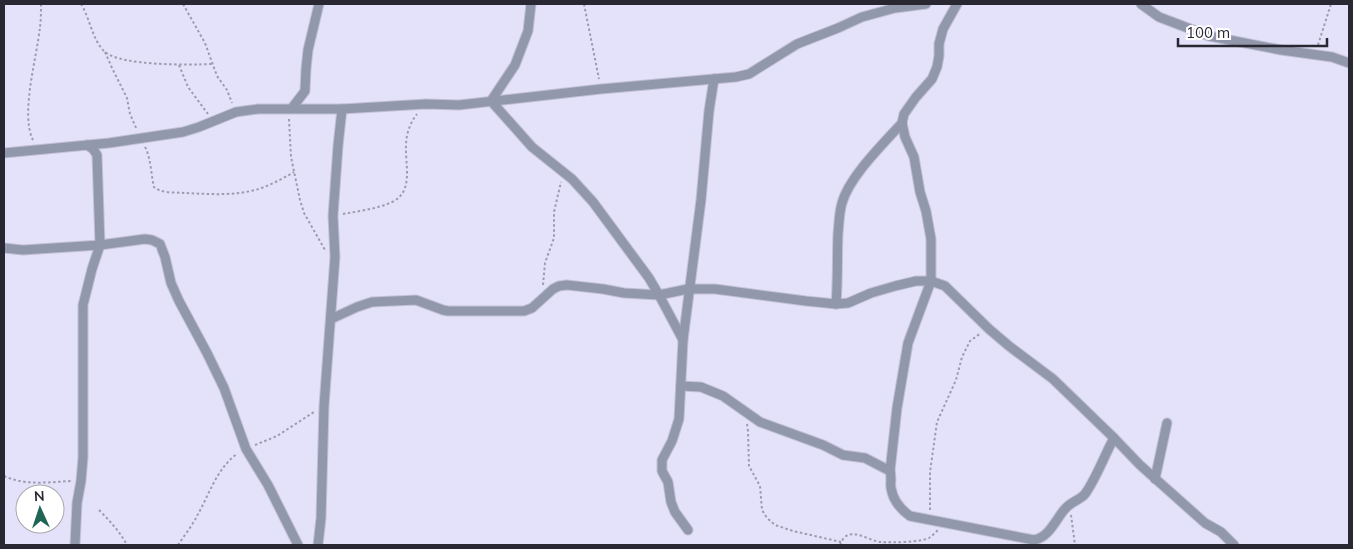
<svg xmlns="http://www.w3.org/2000/svg" width="1353" height="549" font-family="Mulish,sans-serif">
  <rect width="100%" height="100%" fill="#e4e2fb"/>
  <g fill="none" stroke-linecap="round" stroke-linejoin="round">
    <!-- minor casing -->
    <g stroke="#c2c0d7" stroke-width="11">
      <g id="minor">
        <polyline points="531,4 528,31 515,65 491,101 532,147 572,179 593,202 649,278 659,295 683,340"/>
        <polyline points="1141,4 1159,17 1209,36 1281,50 1332,57 1349,63"/>
        <polyline points="292,108 305,91 306,69 308,50 319,4"/>
        <polyline points="4,153 109,143 183,132 199,127 236,112 258,109 342,109 426,104 459,105 601,89 736,77 749,74 797,44 838,28 862,17 895,8 926,4"/>
        <polyline points="4,248 23,250 100,245 145,239 152,240 160,244 165,257 171,283 179,301 207,353 224,388 246,449 268,485 298,545"/>
        <path d="M 836,304 C 838,280 837,257 838,234 C 839,224 839,213 842,203 C 849,177 883,144 902,123"/>
        <polyline points="331,319 357,307 372,302 416,300 443,310 448,311 524,311 532,308 553,289 559,286 567,285 603,289 624,293 659,295 688,289 715,289 806,301 836,304 848,303 871,293 895,286 916,281 931,281 945,286 989,329 1009,346 1053,379 1114,438 1140,465 1205,523 1221,532 1234,545"/>
        <path d="M 681,386 L 701,387 L 723,396 L 760,422 L 823,445 L 843,455 L 865,458 L 890,471 C 892,477 890,482 891,488 C 893,500 900,509 910,516 L 1034,540 C 1049,537 1055,521 1064,510 C 1071,501 1079,501 1085,494 C 1096,479 1105,454 1114,438"/>
        <polyline points="890,471 897,408 908,343 931,281 931,239 926,211 920,192 914,157 905,137 902,123 904,114 916,97 932,79 937,67 939,56 939,44 943,29 957,4"/>
        <polyline points="1155,479 1167,423"/>
        <polyline points="688,530 675,512 671,502 668,482 662,471 662,460 672,441 679,419 683,340 701,200 709,111 714,79"/>
        <polyline points="75,545 77,503 81,481 83,457 83,305 92,269 100,245 97,155 93,149 87,145"/>
        <polyline points="318,545 321,518 324,406 335,257 333,216 338,146 342,109"/>
      </g>
    </g>
    <!-- path -->
    <g stroke="#9d9baf" stroke-width="2" stroke-dasharray="2.5 2.5" stroke-linecap="butt">
      <path d="M 81,4 C 90,18 92,40 105,52 C 121,66 190,65 212,64"/>
      <polyline points="183,4 205,43 217,76 227,90 232,103"/>
      <polyline points="584,4 599,79"/>
      <polyline points="1318,45 1331,4"/>
      <polyline points="105,52 112,68 127,98 130,114 137,130"/>
      <polyline points="179,65 188,87 208,114"/>
      <polyline points="289,119 291,157 300,200 304,213 325,250"/>
      <path d="M 33,140 C 20,114 37,57 40,27 C 41,20 41,12 41,4"/>
      <path d="M 145,147 C 151,158 151,175 154,187 C 162,194 175,192 185,193 C 208,194 232,196 255,190 C 269,186 282,179 294,172"/>
      <path d="M 343,214 C 359,211 377,209 392,202 C 414,192 405,165 406,146 C 406,134 410,123 417,114"/>
      <polyline points="543,285 545,263 554,238 554,212 561,182"/>
      <polyline points="747,424 748,431 749,466 760,486 762,510 767,518 775,525 793,531 841,542"/>
      <polyline points="255,445 277,436 314,412"/>
      <path d="M 4,476 C 26,486 49,482 72,481"/>
      <path d="M 99,510 C 110,521 120,532 127,545"/>
      <polyline points="930,510 930,472 937,422 956,380 962,357 970,341 981,333"/>
      <polyline points="1071,515 1075,545"/>
      <path d="M 178,545 C 184,536 192,526 197,516 C 209,495 217,468 237,454"/>
      <path d="M 840,545 C 848,523 867,541 881,542 C 890,543 922,542 929,538 C 932,536 935,533 938,530"/>
    </g>
    <!-- minor -->
    <use href="#minor" stroke="#9298ab" stroke-width="9"/>
  </g>
  <!-- border -->
  <rect width="1353" height="549" fill="none" stroke="#282732" stroke-width="10"/>
  <!-- north arrow -->
  <g transform="translate(40 509) rotate(357)"><circle r="24" fill="#ffffff" stroke="#a9a9ad"/>
  <path d="M0-4L9 19L0 12L-9 19Z" fill="#206455"/>
  <text y="-8" font-size="14" font-weight="bold" text-anchor="middle" fill="#282732">N</text>
  </g>
  <!-- scale -->
  <path d="M1178 38v8h149v-8" fill="none" stroke="#282732" stroke-width="2.5"/>
  <text x="1186" y="38" font-size="15" fill="#282732" stroke="#ffffff" stroke-width="4" paint-order="stroke">100 m</text>
</svg>
